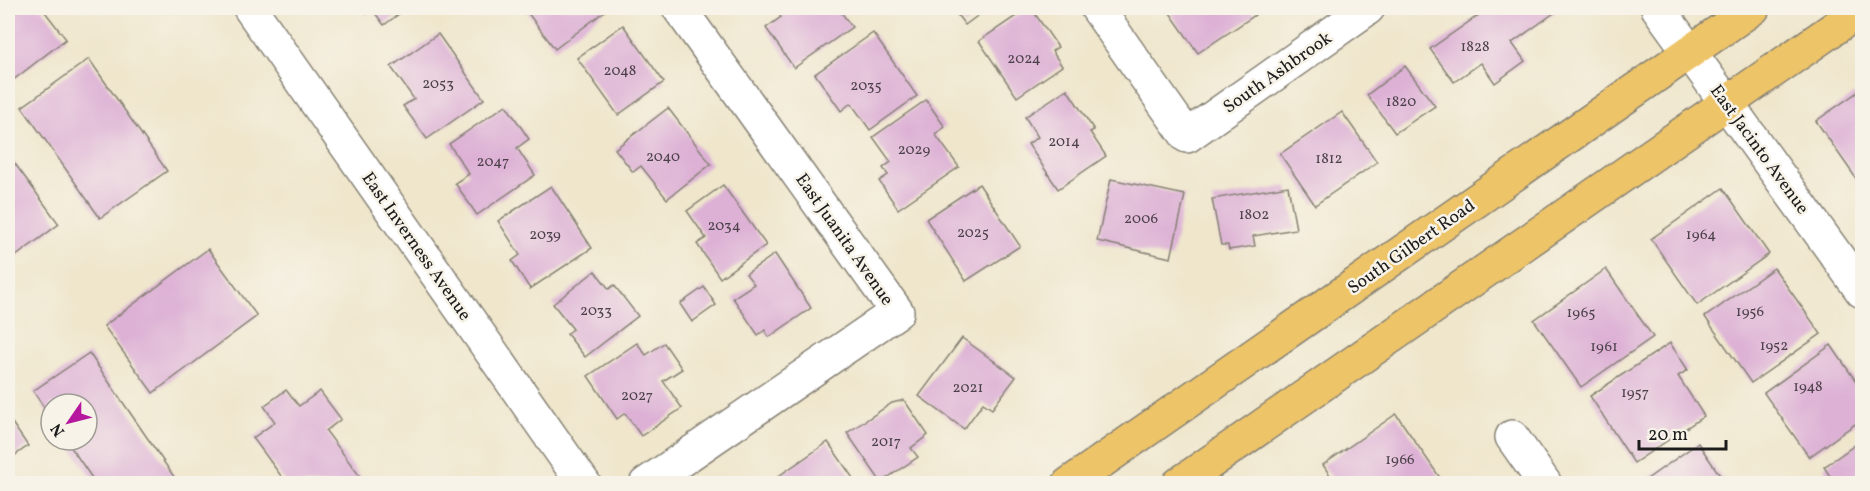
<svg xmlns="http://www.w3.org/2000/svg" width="1870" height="491" font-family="Vollkorn,serif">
  <rect width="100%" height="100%" fill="#f7f3e8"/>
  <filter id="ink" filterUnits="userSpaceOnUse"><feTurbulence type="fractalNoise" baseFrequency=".0167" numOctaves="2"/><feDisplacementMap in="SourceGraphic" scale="12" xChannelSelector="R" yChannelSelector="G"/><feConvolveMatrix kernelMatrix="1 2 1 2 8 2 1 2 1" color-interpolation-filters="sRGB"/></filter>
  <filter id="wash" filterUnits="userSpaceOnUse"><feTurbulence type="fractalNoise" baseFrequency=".008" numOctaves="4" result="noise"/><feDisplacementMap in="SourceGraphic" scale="24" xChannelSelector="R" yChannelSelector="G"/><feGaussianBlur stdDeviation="1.35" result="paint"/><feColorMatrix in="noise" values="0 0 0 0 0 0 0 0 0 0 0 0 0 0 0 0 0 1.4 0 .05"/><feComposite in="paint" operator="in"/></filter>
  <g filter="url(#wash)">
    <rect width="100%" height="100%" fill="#efe6cc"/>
    <g id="blocks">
      <!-- building -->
      <g fill="#ddb1d5">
        <polygon points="8,8 42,8 66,39 8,84"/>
        <polygon points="362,8 407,8 384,25 372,9 367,14"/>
        <polygon points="524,8 602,8 605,11 555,49"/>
        <polygon points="774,8 838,8 852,27 794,68 766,28 781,17"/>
        <polygon points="952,8 988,8 965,25"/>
        <polygon points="1028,8 1031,8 1058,47 1052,51 1062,66 1017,97 979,41"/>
        <polygon points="1178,8 1250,8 1255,15 1198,53 1170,13"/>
        <polygon points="1489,8 1561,8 1512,43 1525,61 1495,83 1481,63 1454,82 1430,49"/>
        <polygon points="623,25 664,82 618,115 577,58"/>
        <polygon points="873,33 917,96 870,130 851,103 841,111 815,74"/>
        <polygon points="438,34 484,99 427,139 403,106 414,99 391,67"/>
        <polygon points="89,59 167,171 100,218 22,107"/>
        <polygon points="1405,66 1435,106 1395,133 1367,95"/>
        <polygon points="1067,89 1094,130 1090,132 1106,156 1058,189 1028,144 1038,137 1025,117"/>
        <polygon points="1862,89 1862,187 1816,121"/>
        <polygon points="926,100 945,127 935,134 959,167 898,209 879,181 888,175 883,168 891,162 873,137"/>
        <polygon points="506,105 529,139 517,148 535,175 477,215 455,183 469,174 449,144"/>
        <polygon points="668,108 711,164 667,199 641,166 633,172 615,149"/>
        <polygon points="1342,112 1377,162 1315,205 1280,154"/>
        <polygon points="13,161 59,224 8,262 8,165"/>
        <polygon points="1111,179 1185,195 1171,258 1097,241"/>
        <polygon points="979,184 1020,246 966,281 926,219"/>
        <polygon points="723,185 766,245 720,278 697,244 706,238 687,211"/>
        <polygon points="551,186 592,248 530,289 512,261 520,255 498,221"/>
        <polygon points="1288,186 1296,229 1253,236 1255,246 1229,250 1228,245 1221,245 1212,199"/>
        <polygon points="1723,188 1769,254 1697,305 1651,239"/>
        <polygon points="208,249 257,316 153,393 104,326"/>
        <polygon points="775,254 811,308 769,337 765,330 758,335 733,298 754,284 746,274"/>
        <polygon points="1774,268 1821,334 1751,383 1705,317"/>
        <polygon points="1606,269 1653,337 1581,387 1534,320"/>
        <polygon points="595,271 609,289 614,285 638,316 585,357 567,334 573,329 553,304"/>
        <polygon points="704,287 716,305 692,322 680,304"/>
        <polygon points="962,338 1016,377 992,409 983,403 964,429 919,396"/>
        <polygon points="637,343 646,355 664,343 682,369 663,381 682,408 641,436 625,413 617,419 588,376"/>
        <polygon points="1670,343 1688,370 1678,376 1704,416 1634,463 1590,396"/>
        <polygon points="1831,345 1862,390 1862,419 1809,457 1764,393"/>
        <polygon points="89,353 179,484 96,484 66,440 87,440 87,404 51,404 51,418 33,391"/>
        <polygon points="286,390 299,406 320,391 341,419 326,431 362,479 355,484 287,484 253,438 275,422 264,406"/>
        <polygon points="904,400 928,435 911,448 918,457 881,482 847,433 892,403"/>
        <polygon points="1396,414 1443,482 1440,484 1336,484 1323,465"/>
        <polygon points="8,417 28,446 8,460"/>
        <polygon points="1862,440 1862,484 1835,484 1824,467"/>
        <polygon points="828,442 855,481 851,484 771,484 770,482"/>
        <polygon points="1698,443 1726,484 1640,484"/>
      </g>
    </g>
  </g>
  <g filter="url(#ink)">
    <use href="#blocks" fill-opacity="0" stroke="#868174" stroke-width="1.5"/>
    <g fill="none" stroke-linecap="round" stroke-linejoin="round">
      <!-- minor casing -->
      <g stroke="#868174" stroke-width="36">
        <g id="minor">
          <polyline points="250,8 584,484"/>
          <polyline points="1097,8 1187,136 1368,8"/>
          <polyline points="1658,8 1862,291"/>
          <polyline points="1512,437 1545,484"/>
          <polyline points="646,484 897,312 679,8"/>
        </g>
      </g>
      <!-- major casing -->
      <g stroke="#868174" stroke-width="36">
        <g id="major">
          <polyline points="1069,484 1753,8"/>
          <polyline points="1179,484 1862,9"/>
        </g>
      </g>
      <!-- minor -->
      <use href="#minor" stroke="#fff" stroke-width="33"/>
      <!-- major -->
      <use href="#major" stroke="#eec469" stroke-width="33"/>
    </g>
  </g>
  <g text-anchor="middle" stroke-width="5" stroke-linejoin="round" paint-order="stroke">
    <!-- number labels -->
    <g font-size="15" fill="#4c414a">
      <text x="1475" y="51">1828</text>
      <text x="1024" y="63">2024</text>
      <text x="620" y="75">2048</text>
      <text x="438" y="88">2053</text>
      <text x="866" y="90">2035</text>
      <text x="1401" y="106">1820</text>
      <text x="1064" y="146">2014</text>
      <text x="914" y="154">2029</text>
      <text x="663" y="161">2040</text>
      <text x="1329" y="163">1812</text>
      <text x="493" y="166">2047</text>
      <text x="1254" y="219">1802</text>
      <text x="1141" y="223">2006</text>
      <text x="724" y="230">2034</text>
      <text x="973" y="237">2025</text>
      <text x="545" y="239">2039</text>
      <text x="1701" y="239">1964</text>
      <text x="596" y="315">2033</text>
      <text x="1750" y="316">1956</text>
      <text x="1581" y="317">1965</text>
      <text x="1774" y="350">1952</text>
      <text x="1604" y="351">1961</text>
      <text x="1808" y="391">1948</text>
      <text x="968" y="392">2021</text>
      <text x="1635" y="397">1957</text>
      <text x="637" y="400">2027</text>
      <text x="886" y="446">2017</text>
      <text x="1400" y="464">1966</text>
    </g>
    <!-- street labels -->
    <g font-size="18" fill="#1c1c1c" stroke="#f7f3e8">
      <text transform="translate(1277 72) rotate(-35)" y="6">South Ashbrook</text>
      <text transform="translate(1760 149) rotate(54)" y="6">East Jacinto Avenue</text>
      <text transform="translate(845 239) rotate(55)" y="6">East Juanita Avenue</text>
      <text transform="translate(417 246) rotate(55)" y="6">East Inverness Avenue</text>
      <text transform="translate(1411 246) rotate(-35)" y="6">South Gilbert Road</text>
    </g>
  </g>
  <!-- margin -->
  <rect width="1870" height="491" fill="none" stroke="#f7f3e8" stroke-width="30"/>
  <!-- north arrow -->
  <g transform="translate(69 422) rotate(235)"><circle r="28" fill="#f7f3e8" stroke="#9f9d96" stroke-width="1.5"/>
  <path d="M0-4.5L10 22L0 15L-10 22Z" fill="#b5179e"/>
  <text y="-9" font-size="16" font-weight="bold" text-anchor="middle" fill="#1c1c1c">N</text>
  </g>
  <!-- scale -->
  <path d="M1639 440v9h87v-9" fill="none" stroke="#1c1c1c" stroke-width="3"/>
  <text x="1648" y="440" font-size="18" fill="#1c1c1c" stroke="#f7f3e8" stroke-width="4.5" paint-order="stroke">20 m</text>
</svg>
